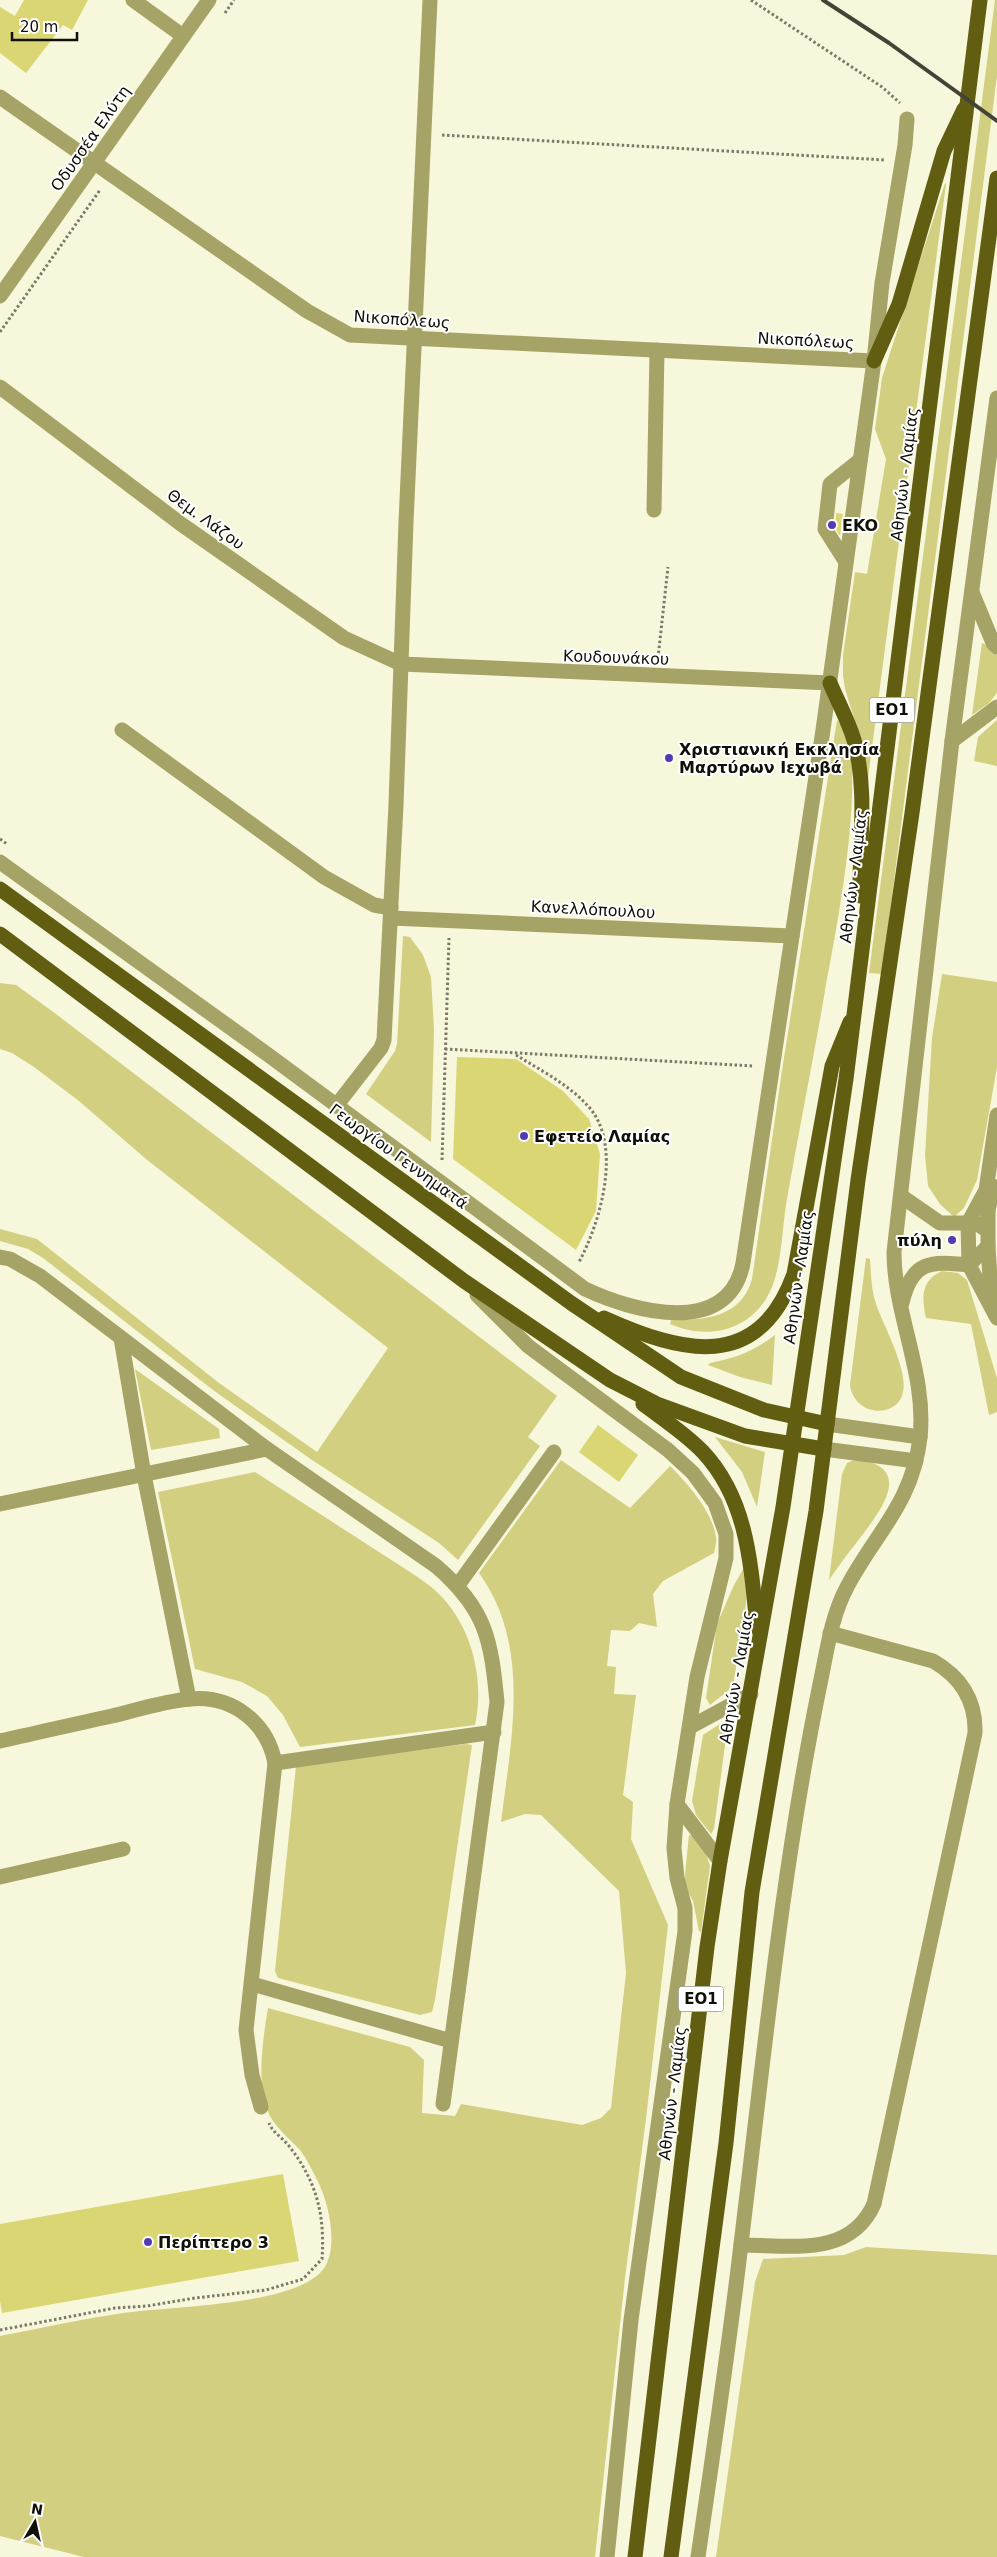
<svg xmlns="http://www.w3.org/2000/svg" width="997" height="2557" font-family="'DejaVu Sans',sans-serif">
  <rect width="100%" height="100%" fill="#f7f7dc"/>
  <!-- green -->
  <g fill="#d2cf80">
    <polygon points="995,0 997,0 997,76 882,974 869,973"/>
    <polygon points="945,183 946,184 868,778 861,741 845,689 843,675 843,655 855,572 867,574 886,459 875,429 882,378"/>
    <polygon points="982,643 991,647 997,655 997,693 989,703 972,715"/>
    <path d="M 837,720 C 874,750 833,945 825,991 C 813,1061 799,1130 787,1199 C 781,1231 783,1271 766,1299 C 744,1333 705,1339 670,1324 L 671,1320 C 705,1320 741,1318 752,1279 L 781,1077 Z"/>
    <polygon points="997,720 997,766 974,761 978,737"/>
    <polygon points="403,936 410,937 423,955 431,977 434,1030 431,1142 366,1094 395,1051 397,1044"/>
    <polygon points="942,974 997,982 997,1067 977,1180 964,1208 954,1217 940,1204 928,1186 925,1155 932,1038"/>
    <polygon points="0,983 16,985 52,1011 557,1396 528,1437 540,1446 458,1560 439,1543 312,1460 213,1390 43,1258 28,1249 0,1241 0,1229 37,1239 219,1383 317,1452 388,1348 146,1159 79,1101 34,1067 12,1053 0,1049"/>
    <path d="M 866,1258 L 870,1259 C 871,1274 871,1289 876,1304 C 884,1327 908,1369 903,1392 C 898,1419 854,1417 850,1385 Z"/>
    <path d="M 942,1271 L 958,1273 L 967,1280 L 997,1378 L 997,1412 L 989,1415 L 971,1324 L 926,1318 C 922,1298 920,1281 942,1271 Z"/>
    <path d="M 775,1335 L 772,1385 L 740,1377 L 708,1365 L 710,1363 C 737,1358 754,1351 775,1335 Z"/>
    <polygon points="135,1369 219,1429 220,1438 151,1450"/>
    <polygon points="715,1437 765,1452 757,1507 742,1472"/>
    <path d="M 857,1459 C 918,1468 877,1515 857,1542 C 847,1554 838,1567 829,1580 L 842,1474 L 847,1463 Z"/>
    <path d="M 561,1460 L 630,1508 L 670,1466 C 688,1484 712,1511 716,1537 C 717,1542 715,1548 714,1553 L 663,1581 L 653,1594 L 657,1627 L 639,1623 L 630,1631 L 611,1630 L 607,1666 L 616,1667 L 614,1694 L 636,1695 L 623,1795 L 633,1802 L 631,1839 L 668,1925 L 646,2119 L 625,2278 L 595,2557 L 84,2557 L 0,2536 L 0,2336 C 41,2328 82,2319 123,2313 C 172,2306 286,2306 320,2273 C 341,2253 329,2202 317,2180 C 312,2170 307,2159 300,2150 C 291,2140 277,2129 270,2116 C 255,2087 263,2039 268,2008 L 410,2047 L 424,2060 L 422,2113 L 455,2116 L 461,2104 L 582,2125 L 601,2118 L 611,2108 L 626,1973 L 619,1891 L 541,1815 L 525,1814 L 501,1822 C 511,1740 532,1646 479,1573 Z"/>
    <path d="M 255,1472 L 410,1572 C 420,1579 430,1585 438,1593 C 472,1626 485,1680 475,1725 L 300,1747 L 283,1715 L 267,1696 L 242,1682 L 195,1669 L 158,1492 Z"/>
    <path d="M 746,1564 C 751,1598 738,1652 733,1687 L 710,1705 L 706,1698 L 717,1624 L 734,1585 Z"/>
    <polygon points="726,1720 728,1722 714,1829 711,1834 696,1815 692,1801 703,1735"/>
    <polygon points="466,1744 472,1745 435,2000 432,2012 420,2015 278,1978 275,1971 296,1766"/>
    <polygon points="689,1835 693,1836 707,1856 710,1866 701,1932 699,1931 693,1901 684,1884"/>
    <polygon points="866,2247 997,2255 997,2557 716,2557 755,2282 763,2259 844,2255"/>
  </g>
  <!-- building -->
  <g fill="#dad673">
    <polygon points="24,0 88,0 72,30 63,25 26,73 0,53 0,7 15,16"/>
    <polygon points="836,513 843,514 840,536 835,527"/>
    <polygon points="457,1057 516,1059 563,1091 589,1119 600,1154 596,1211 576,1250 453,1159"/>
    <polygon points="598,1425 638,1455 619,1482 579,1452"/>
    <polygon points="283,2174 299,2261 2,2313 0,2301 0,2224"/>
  </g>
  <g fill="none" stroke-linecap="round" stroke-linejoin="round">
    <!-- path -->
    <g stroke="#7b7a6a" stroke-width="3" stroke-dasharray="2.5 2.5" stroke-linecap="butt">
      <polyline points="751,0 882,87 900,103"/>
      <polyline points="225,13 234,0"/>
      <polyline points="442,135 885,160"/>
      <polyline points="0,332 100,190"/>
      <polyline points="658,658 668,567"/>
      <polyline points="0,839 7,844"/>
      <polyline points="445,1049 754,1066"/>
      <path d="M 516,1055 C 540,1070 568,1084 588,1106 C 623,1144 601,1221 579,1262"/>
      <polyline points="442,1160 449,938"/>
      <path d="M 0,2330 L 115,2308 L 147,2306 L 195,2298 L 266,2290 L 303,2279 L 322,2259 C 325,2215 317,2182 289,2146 C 283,2138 273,2133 269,2123"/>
    </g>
    <!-- minor -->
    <g stroke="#a5a366" stroke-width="15">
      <polyline points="133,0 183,36"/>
      <polyline points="0,97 307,311 350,335 874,361"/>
      <polyline points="0,296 209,0"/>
      <polyline points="0,387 181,524 344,638 401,664 830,683"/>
      <polyline points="654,510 657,350"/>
      <polyline points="846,562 825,529 830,484 860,460"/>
      <polyline points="972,592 993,643 997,647"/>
      <polyline points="122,730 324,877 374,905 391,908"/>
      <polyline points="952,741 997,707"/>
      <path d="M 0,862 L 267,1054 L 585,1289 C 634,1312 729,1338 743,1263 L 823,730 L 874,361 L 882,283 L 905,145 L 907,119"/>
      <polyline points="391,918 792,936"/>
      <polyline points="336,1106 381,1048 384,1040 396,805 406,522 430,0"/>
      <polyline points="901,1196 940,1223 968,1223 986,1190 997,1115"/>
      <polyline points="988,1231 976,1223 968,1223 969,1265 988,1246 988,1211 993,1186"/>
      <polyline points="988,1246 990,1279 996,1307"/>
      <path d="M 0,1257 L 10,1259 L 40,1276 L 267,1449 L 436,1566 C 486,1609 491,1639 497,1702 L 443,2104"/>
      <polyline points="477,1295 528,1346 668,1450 693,1473 715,1503 726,1534 726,1558 697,1677 677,1804 674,1848 677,1878 685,1908 685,1931 631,2320 607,2557"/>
      <path d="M 902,1303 C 912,1260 931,1261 969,1265 L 997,1318"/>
      <polyline points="121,1338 144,1475 189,1699"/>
      <polyline points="827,1424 920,1437"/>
      <polyline points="824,1449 916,1461"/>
      <polyline points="0,1504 267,1449"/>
      <polyline points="458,1585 554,1452"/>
      <polyline points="690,1727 751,1694"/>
      <path d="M 0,1741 C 37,1733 74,1724 112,1716 C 137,1710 164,1701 190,1699 C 232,1695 267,1722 275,1763 L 246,2030 L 252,2075 L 261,2107"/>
      <polyline points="275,1763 494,1732"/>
      <polyline points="677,1804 720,1861"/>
      <polyline points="0,1877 123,1849"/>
      <polyline points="252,1984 451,2041"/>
      <path d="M 741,2245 C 790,2245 850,2258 874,2204 L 975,1733 C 976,1700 961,1677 933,1661 L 830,1633"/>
      <path d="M 698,2557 C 713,2453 729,2348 741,2244 C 764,2056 782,1869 820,1684 C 827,1651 831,1617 847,1587 C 876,1532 912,1504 920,1438 C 927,1374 894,1315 894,1252 L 952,741 L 997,398"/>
    </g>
    <!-- major -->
    <g stroke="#615e12" stroke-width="15">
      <polyline points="874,361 899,304 944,151 964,109"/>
      <path d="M 830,683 C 838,702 848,720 854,740 C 868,791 859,844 860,896"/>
      <polyline points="0,889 571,1303 681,1377 764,1410 827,1424"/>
      <polyline points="0,934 464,1281 610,1380 657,1404 745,1436 824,1449"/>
      <path d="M 604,1318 C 682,1353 758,1373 794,1274 L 832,1066 L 850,1022"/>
      <path d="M 643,1404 C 663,1419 686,1434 703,1452 C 748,1500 751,1566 757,1628"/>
      <polyline points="635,2557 707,1947 720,1861 783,1507 846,1079 980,0"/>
      <polyline points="671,2557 726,2143 752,1892 816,1511 858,1180 912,813 997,178"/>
    </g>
    <!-- rail -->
    <polyline stroke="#434336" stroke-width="4" points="823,0 889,43 997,121"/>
  </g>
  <!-- markers -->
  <g fill="#543bb2" stroke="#fff" stroke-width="2">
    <circle cx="832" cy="525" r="5"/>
    <circle cx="669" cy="758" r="5"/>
    <circle cx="524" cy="1136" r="5"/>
    <circle cx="952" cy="1240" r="5"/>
    <circle cx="148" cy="2242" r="5"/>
  </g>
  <g text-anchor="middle" stroke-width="4" stroke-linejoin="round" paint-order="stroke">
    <!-- shield labels -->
    <g fill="#fff" stroke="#585852" stroke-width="1">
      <rect x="869.5" y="697.5" width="45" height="25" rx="4"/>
      <rect x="678.5" y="1986.5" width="45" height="25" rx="4"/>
    </g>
    <g font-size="15" font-weight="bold" fill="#111008">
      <text x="892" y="715">ΕΟ1</text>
      <text x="701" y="2004">ΕΟ1</text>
    </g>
    <!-- street labels -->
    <g font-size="16" fill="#111008" stroke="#fff">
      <text transform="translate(90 138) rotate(-55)" y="6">Οδυσσέα Ελύτη</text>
      <text transform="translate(402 319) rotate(4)" y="6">Νικοπόλεως</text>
      <text transform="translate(806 340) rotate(3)" y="6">Νικοπόλεως</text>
      <text transform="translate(904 474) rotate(-83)" y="6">Αθηνών - Λαμίας</text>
      <text transform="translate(206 519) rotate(36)" y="6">Θεμ. Λάζου</text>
      <text transform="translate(616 657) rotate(2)" y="6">Κουδουνάκου</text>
      <text transform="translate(853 876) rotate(-83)" y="6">Αθηνών - Λαμίας</text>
      <text transform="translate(593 909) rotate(3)" y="6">Κανελλόπουλου</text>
      <text transform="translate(399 1156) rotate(36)" y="6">Γεωργίου Γεννηματά</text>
      <text transform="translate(798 1277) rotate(-82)" y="6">Αθηνών - Λαμίας</text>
      <text transform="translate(736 1677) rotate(-80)" y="6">Αθηνών - Λαμίας</text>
      <text transform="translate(672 2093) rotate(-83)" y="6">Αθηνών - Λαμίας</text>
    </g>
    <!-- poi labels -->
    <g font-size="16" font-weight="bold" fill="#111008" stroke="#fff" text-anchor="start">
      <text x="842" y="531">EKO</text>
      <text x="679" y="755">Χριστιανική Εκκλησία<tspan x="679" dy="18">Μαρτύρων Ιεχωβά</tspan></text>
      <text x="534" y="1142">Εφετείο Λαμίας</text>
      <text x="942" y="1246" text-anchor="end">πύλη</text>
      <text x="158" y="2248">Περίπτερο 3</text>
    </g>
  </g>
  <!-- north arrow -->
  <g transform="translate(35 2522) rotate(9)" stroke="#ffffff" stroke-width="4" paint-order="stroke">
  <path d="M0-4L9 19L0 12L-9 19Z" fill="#111008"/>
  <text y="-8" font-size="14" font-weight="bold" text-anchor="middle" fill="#111008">N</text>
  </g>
  <!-- scale -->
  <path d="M12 32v8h65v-8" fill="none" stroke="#111008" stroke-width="2.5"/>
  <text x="20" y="32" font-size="15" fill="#111008" stroke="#ffffff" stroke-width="4" paint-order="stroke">20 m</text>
</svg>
